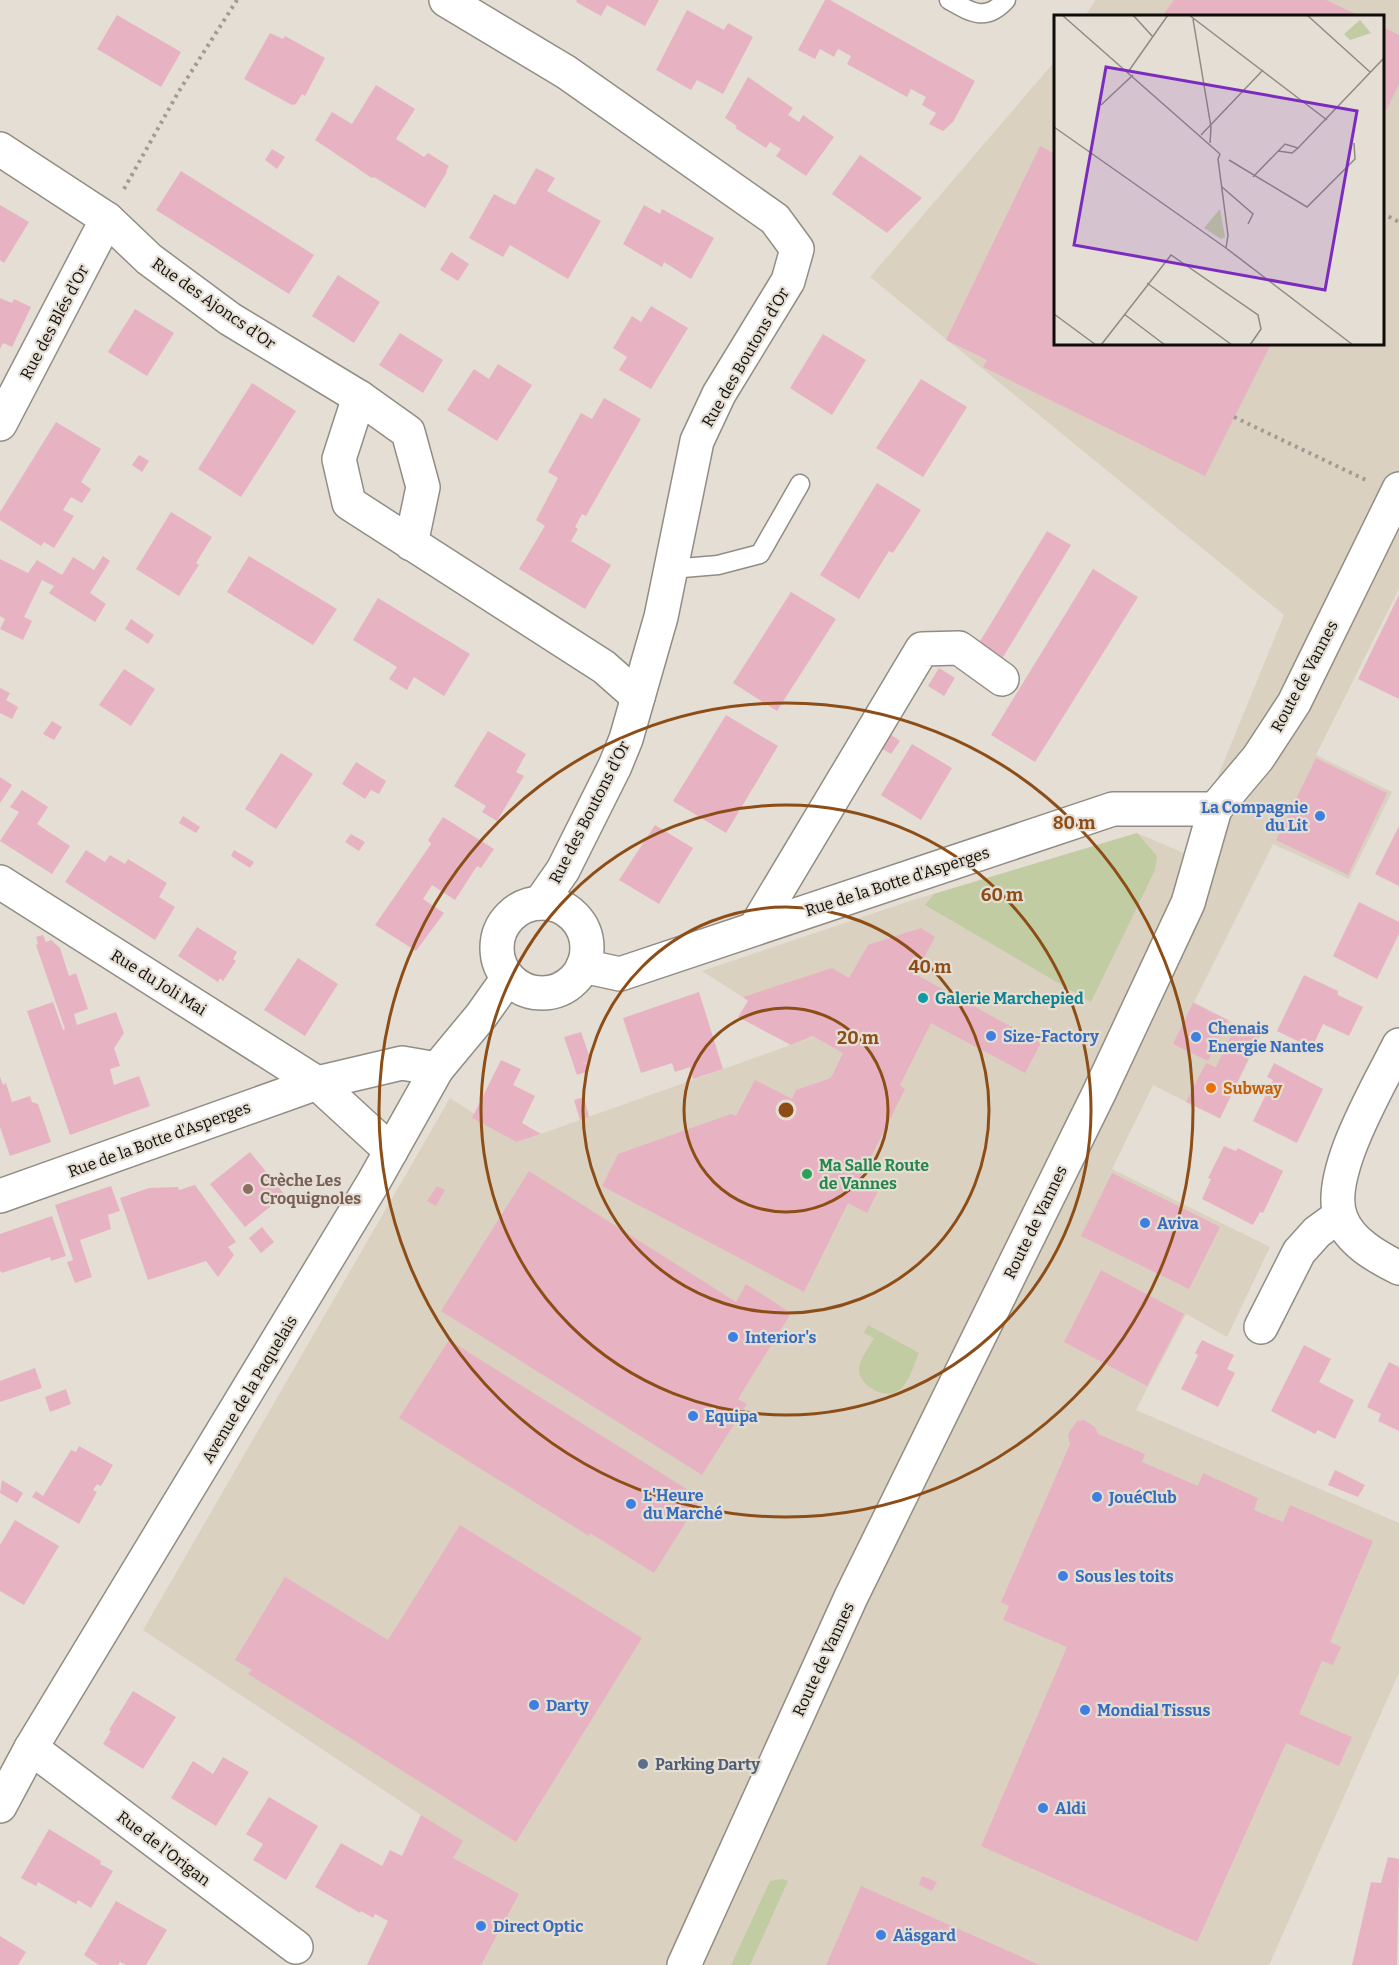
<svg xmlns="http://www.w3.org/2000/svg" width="1399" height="1965" font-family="Bitter,serif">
  <rect width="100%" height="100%" fill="#e5ded4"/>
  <!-- built -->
  <polygon fill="#dbd1c0" points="1096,0 1399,0 1399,589 1316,755 1392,792 1349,879 1273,844 1194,1002 1260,1037 1220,1119 1153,1085 1112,1169 1270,1247 1227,1337 1186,1314 1136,1410 1399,1523 1399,1673 1269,1965 367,1965 388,1921 421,1815 143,1630 450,1098 518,1142 813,1037 749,1001 702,971 916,899 1137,833 1186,854 1284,615 870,277 1055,61 1056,344 1382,344 1382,16 1085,16"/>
  <!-- green -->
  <g fill="#c1cca2">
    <polygon points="1137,833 1157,856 1155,870 1091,1002 925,905 934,894"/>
    <path d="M 868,1325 L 919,1353 C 914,1364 909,1384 898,1391 C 884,1400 858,1385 859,1368 C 860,1359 869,1347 874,1338 L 864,1333 Z"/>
    <polygon points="782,1879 788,1881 750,1965 731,1965 770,1881"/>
  </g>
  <!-- building -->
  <g fill="#e7b3c3">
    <polygon points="577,0 659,0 645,26 607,5 601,16 576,2"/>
    <polygon points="825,0 830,0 975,81 953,122 943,131 929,124 936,113 922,105 926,97 911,89 907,97 847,64 851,56 838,49 834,57 820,49 815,59 798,50"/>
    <polygon points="1174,0 1326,0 1360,16 1162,16"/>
    <polygon points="687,10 724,30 728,23 753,37 723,94 697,80 691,90 656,70"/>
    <polygon points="117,15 181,52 161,87 97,49"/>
    <polygon points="1383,27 1399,35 1399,84 1383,117"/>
    <polygon points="270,33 283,39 285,36 325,58 305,96 302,94 296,104 292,105 244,79"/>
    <polygon points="748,77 793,108 788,115 799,122 803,115 834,137 806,176 776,156 781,149 770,142 766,148 735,128 737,126 725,118"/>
    <polygon points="376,85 415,109 396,139 424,157 428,153 449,166 446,171 447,172 425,208 374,177 372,178 315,140 332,112 352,124"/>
    <polygon points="1040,146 1056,154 1056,344 1271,344 1205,476 983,367 987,360 946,340"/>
    <polygon points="272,149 285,157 277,169 265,160"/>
    <polygon points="860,155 922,198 887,233 832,194"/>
    <polygon points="536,168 555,178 547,191 601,221 568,279 510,245 503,257 469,238 494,194 515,205"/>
    <polygon points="181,171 314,255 289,294 156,210"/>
    <polygon points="0,205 29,222 4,263 0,260"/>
    <polygon points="644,205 660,214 662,209 714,238 691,279 664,262 662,267 623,244"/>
    <polygon points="451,252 469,264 458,281 440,270"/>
    <polygon points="338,275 380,302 354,343 312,316"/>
    <polygon points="0,298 12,303 14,299 31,307 12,347 3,343 0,349"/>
    <polygon points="651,306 688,328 651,389 619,370 627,357 613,348 632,316 641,322"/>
    <polygon points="135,309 174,333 147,376 108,352"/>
    <polygon points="400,333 443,360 423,393 379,365"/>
    <polygon points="823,334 866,360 832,415 790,388"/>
    <polygon points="498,364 532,385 497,441 447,410 474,369 489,379"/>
    <polygon points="921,379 967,407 923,477 876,448"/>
    <polygon points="252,383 296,411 241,497 198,469"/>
    <polygon points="604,398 641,419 586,516 582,514 575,527 578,529 571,541 611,565 585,609 519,569 545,526 536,520 558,478 548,472 581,413 592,419"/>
    <polygon points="56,422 101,449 81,482 91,489 82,503 71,497 63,510 74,516 54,548 44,542 41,546 0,520 0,512"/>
    <polygon points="139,455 149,461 142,472 132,465"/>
    <polygon points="877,483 921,510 893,553 889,551 859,599 820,575"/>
    <polygon points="171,512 212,537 196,563 199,565 179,596 136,569"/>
    <polygon points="1047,531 1071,545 997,667 973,653"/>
    <polygon points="103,556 110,561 90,593 106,604 95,622 49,593 54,586 42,580 24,617 32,621 23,640 0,629 5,619 0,616 0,559 28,573 37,560 62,575 73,557 94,570"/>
    <polygon points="249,556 337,609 313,645 227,592"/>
    <polygon points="1093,569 1138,597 1035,762 991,735"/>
    <polygon points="791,592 836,619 777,711 733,683"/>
    <polygon points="1399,595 1399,699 1358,679"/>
    <polygon points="378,598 470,654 444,696 414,677 407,690 389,679 397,667 353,640"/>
    <polygon points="131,619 154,635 148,644 125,629"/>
    <polygon points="939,668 955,678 944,696 928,686"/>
    <polygon points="124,669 155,689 131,726 99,705"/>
    <polygon points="0,688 10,693 6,700 18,707 12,719 0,713"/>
    <polygon points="726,715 778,746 726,833 673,801"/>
    <polygon points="52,721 62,727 54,740 43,734"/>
    <polygon points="488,731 526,754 516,772 524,776 497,821 482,812 486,806 454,786"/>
    <polygon points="890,734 900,741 891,754 881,748"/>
    <polygon points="912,744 952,768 921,820 881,795"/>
    <polygon points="281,753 313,774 276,829 245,809"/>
    <polygon points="1316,758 1387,793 1348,875 1276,840"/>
    <polygon points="356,762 386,781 379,794 371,790 365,799 342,784"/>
    <polygon points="0,777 12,785 0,803"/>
    <polygon points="22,790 48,807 37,824 70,846 52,874 0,841 19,812 10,807"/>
    <polygon points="183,816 200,827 196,833 179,823"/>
    <polygon points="443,817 494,849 481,868 477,866 455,900 432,885 423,899 444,913 416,951 375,925 431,844 428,840"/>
    <polygon points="655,825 693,848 659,904 619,880"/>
    <polygon points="1399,826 1399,886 1375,874"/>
    <polygon points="351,834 365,842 359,851 345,842"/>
    <polygon points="86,850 105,862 110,855 125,864 128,859 167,883 159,897 175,907 155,940 65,882"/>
    <polygon points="234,850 254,862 250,868 231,856"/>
    <polygon points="1359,902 1399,922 1399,934 1377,979 1333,956"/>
    <polygon points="197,927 237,952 233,959 236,961 223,981 220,978 218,982 178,956"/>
    <polygon points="921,928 935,937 915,974 1041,1043 1025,1073 931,1023 900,1085 905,1089 860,1179 879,1189 867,1213 848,1203 804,1292 602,1186 618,1154 731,1114 736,1116 755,1080 792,1099 796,1090 831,1078 843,1053 813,1036 791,1045 738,1017 748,1001 743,997 832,968 849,978 868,945"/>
    <polygon points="43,935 46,942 51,940 60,948 69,976 76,973 88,1009 74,1014 77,1025 116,1012 124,1033 114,1048 120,1066 110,1069 114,1085 139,1076 150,1106 70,1135 27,1011 53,1002 63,1030 65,1029 36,945 38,944 36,937"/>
    <polygon points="298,958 338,984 305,1036 264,1010"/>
    <polygon points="1304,975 1338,991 1338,995 1363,1007 1349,1036 1323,1024 1312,1048 1277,1031"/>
    <polygon points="699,992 723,1069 693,1079 690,1067 675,1072 672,1063 641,1073 623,1018"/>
    <polygon points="1193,1003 1228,1020 1208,1061 1173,1044"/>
    <polygon points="1236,1025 1259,1037 1220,1118 1186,1102 1206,1063 1216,1067"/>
    <polygon points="581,1032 591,1061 579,1065 587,1063 589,1071 577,1075 564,1037"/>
    <polygon points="501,1060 521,1069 513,1085 535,1096 522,1123 541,1134 517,1142 472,1118"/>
    <polygon points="1274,1063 1323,1089 1297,1143 1253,1121 1273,1080 1267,1077"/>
    <polygon points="0,1077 3,1085 6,1083 12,1102 30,1096 32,1102 38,1104 51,1142 10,1156 0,1127"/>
    <polygon points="584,1097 589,1117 580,1120 574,1100"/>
    <polygon points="1224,1146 1236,1151 1238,1148 1283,1171 1263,1213 1260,1212 1253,1225 1202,1199 1211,1179 1208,1178"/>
    <polygon points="250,1152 285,1195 245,1227 210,1184"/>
    <polygon points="529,1171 736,1302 746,1284 791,1313 738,1399 747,1404 702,1475 441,1311"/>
    <polygon points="1112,1173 1220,1227 1189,1289 1081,1236"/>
    <polygon points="195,1185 236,1242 228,1247 234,1255 218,1277 206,1261 148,1280 120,1198 149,1188 178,1187 179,1190"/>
    <polygon points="111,1186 120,1211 108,1215 111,1229 80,1240 92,1277 75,1283 67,1262 73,1260 55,1205"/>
    <polygon points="437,1186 445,1190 436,1206 427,1201"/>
    <polygon points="52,1216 66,1256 51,1261 50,1257 2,1273 0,1271 0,1234"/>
    <polygon points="262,1227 274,1242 261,1253 249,1238"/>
    <polygon points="1101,1270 1184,1314 1147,1386 1064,1342"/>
    <polygon points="449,1340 701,1498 654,1573 590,1533 589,1536 399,1418"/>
    <polygon points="1202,1340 1234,1355 1227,1369 1235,1373 1218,1407 1181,1389 1198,1355 1195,1353"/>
    <polygon points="1304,1345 1331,1359 1319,1382 1354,1400 1335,1439 1318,1430 1315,1434 1271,1411"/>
    <polygon points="1389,1362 1399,1367 1399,1431 1378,1421 1381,1414 1367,1407"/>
    <polygon points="35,1368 42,1388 0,1402 0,1381"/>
    <polygon points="66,1389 71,1404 50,1412 45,1397"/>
    <polygon points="1084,1420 1095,1427 1098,1434 1145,1454 1142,1462 1198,1486 1203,1473 1258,1498 1254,1510 1283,1522 1290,1505 1373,1541 1330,1642 1341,1647 1333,1665 1322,1661 1299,1714 1352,1737 1339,1766 1286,1743 1197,1942 981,1846 1067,1647 1003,1620 1009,1606 1001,1602 1070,1444 1068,1434 1077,1421"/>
    <polygon points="79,1446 113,1465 101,1486 97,1484 93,1490 97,1492 79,1524 32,1497 36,1491 43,1496 71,1450 76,1452"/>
    <polygon points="1335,1470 1365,1485 1358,1497 1328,1485"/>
    <polygon points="2,1480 23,1493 17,1503 0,1493"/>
    <polygon points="15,1520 59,1546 24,1605 0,1591 0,1545"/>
    <polygon points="460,1525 642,1638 516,1842 248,1674 252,1670 235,1660 285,1577 388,1640"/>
    <polygon points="133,1691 176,1717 143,1769 103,1744 111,1731 109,1730"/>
    <polygon points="223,1757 249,1772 216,1826 171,1798 193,1761 213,1774"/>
    <polygon points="269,1797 318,1826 286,1880 253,1860 263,1844 246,1834"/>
    <polygon points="421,1815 463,1841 453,1858 519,1894 481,1965 367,1965 388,1921 375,1914 373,1918 361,1911 360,1913 315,1887 341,1843 382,1866 390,1850 402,1856"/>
    <polygon points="49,1829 101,1861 100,1864 113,1871 91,1908 78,1900 76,1904 38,1882 36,1886 21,1878"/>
    <polygon points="1388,1857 1399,1859 1397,1965 1352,1965 1371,1882 1381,1883"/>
    <polygon points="922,1876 937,1882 932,1891 919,1885"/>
    <polygon points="861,1886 1040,1965 826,1965"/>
    <polygon points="116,1901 167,1930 146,1965 126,1965 120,1962 118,1965 99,1965 84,1955"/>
    <polygon points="0,1936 26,1952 18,1965 0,1965"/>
  </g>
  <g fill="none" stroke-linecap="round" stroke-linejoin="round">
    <!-- service casing -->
    <g stroke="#928d84" stroke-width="21">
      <g id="service">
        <path d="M 949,0 C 972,13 986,22 1006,0"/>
        <polyline points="671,569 718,565 760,554 800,484"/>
      </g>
    </g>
    <!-- minor casing -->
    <g stroke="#928d84" stroke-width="36">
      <g id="minor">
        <polyline points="446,0 566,72 775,219 797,249 788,281 719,394 697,441 661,617 626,739 615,766 563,870 540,903"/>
        <polyline points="0,149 107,219 149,259 230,319 359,397"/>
        <polyline points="0,424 107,219"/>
        <polyline points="411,544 423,487 408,432 359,397 339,459 349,503 604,667 638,697"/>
        <polyline points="0,882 317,1083 391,1151"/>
        <circle cx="542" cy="948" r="45"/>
        <polyline points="755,928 922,649 959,648 1002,679"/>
        <polyline points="583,966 620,974 1113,809 1215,809"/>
        <path d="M 1399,1045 C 1380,1084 1324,1176 1341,1218 C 1350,1242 1377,1257 1399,1268"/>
        <polyline points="0,1196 317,1083 402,1063 437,1069"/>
        <polyline points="1261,1327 1299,1252 1317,1232 1339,1216"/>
        <polyline points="31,1748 296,1947"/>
        <polyline points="0,1806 31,1748 373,1183 437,1069 481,1016 508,978"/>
      </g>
    </g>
    <!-- secondary casing -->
    <g stroke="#928d84" stroke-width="36">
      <polyline id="secondary" points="684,1965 851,1597 1099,1093 1188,903 1215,809 1258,758 1294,703 1399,489"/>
    </g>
    <!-- path -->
    <g stroke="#a19b93" stroke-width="4" stroke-dasharray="3 4.5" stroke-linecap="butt">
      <polyline points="124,189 179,91 237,0"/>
      <polyline points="1382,213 1399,222"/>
      <polyline points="1234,417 1366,480"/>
    </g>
    <!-- service -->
    <use href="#service" stroke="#fff" stroke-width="18"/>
    <!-- minor -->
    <use href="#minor" stroke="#fff" stroke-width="33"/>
    <!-- secondary -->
    <use href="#secondary" stroke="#fff" stroke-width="33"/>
  </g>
  <!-- distance rings -->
  <g fill="none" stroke="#8d4d16" stroke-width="3">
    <circle cx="786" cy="1110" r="102"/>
    <circle cx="786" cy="1110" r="203"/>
    <circle cx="786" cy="1110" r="305"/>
    <circle cx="786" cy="1110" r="407"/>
  </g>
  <!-- markers -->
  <g fill="#3f7fe0" stroke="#e5ded4" stroke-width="2">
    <circle cx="1320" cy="816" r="6"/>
    <circle cx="991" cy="1036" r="6"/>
    <circle cx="1196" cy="1037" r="6"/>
    <circle cx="1145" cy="1223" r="6"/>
    <circle cx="733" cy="1337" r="6"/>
    <circle cx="693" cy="1416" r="6"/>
    <circle cx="1097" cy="1497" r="6"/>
    <circle cx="631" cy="1504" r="6"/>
    <circle cx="1063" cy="1576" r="6"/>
    <circle cx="534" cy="1705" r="6"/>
    <circle cx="1085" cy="1710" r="6"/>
    <circle cx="1043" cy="1808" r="6"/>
    <circle cx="481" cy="1926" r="6"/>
    <circle cx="881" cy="1935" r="6"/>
  </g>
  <circle fill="#0f9aa8" stroke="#e5ded4" stroke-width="2" cx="923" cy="998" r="6"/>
  <circle fill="#e8710a" stroke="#e5ded4" stroke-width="2" cx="1211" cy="1088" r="6"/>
  <circle fill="#2e9e5b" stroke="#e5ded4" stroke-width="2" cx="807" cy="1174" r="6"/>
  <circle fill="#8d6e63" stroke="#e5ded4" stroke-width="2" cx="248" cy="1189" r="6"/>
  <circle fill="#5c6f8a" stroke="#e5ded4" stroke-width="2" cx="643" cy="1764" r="6"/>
  <g text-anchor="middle" stroke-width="4.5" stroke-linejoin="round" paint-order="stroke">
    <!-- street labels -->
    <g font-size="16" fill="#0f0d09" stroke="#e5ded4">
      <text transform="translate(214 303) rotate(35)" y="6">Rue des Ajoncs d'Or</text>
      <text transform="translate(54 322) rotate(-62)" y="6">Rue des Blés d'Or</text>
      <text transform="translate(745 357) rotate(-60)" y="6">Rue des Boutons d'Or</text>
      <text transform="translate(1304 676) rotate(-62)" y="6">Route de Vannes</text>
      <text transform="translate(589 812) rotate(-63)" y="6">Rue des Boutons d'Or</text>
      <text transform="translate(897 881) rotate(-18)" y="6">Rue de la Botte d'Asperges</text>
      <text transform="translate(159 982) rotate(32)" y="6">Rue du Joli Mai</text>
      <text transform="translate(159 1139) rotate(-20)" y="6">Rue de la Botte d'Asperges</text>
      <text transform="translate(1035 1222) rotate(-64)" y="6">Route de Vannes</text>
      <text transform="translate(249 1389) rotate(-59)" y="6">Avenue de la Paquelais</text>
      <text transform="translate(823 1659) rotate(-65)" y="6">Route de Vannes</text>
      <text transform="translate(164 1848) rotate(37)" y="6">Rue de l'Origan</text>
    </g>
    <!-- shop labels -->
    <g font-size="16" font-weight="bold" fill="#366cbe" stroke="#e5ded4" text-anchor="start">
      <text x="1308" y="813" text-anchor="end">La Compagnie<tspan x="1308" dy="18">du Lit</tspan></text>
      <text x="1208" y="1034">Chenais<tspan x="1208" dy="18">Energie Nantes</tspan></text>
      <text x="1003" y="1042">Size-Factory</text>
      <text x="1157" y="1229">Aviva</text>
      <text x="745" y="1343">Interior's</text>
      <text x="705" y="1422">Equipa</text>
      <text x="643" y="1501">L'Heure<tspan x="643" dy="18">du Marché</tspan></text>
      <text x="1109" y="1503">JouéClub</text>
      <text x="1075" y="1582">Sous les toits</text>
      <text x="546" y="1711">Darty</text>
      <text x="1097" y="1716">Mondial Tissus</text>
      <text x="1055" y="1814">Aldi</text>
      <text x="493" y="1932">Direct Optic</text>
      <text x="893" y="1941">Aäsgard</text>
    </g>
    <!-- culture labels -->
    <g font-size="16" font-weight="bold" fill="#0d838f" stroke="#e5ded4" text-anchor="start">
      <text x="935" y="1004">Galerie Marchepied</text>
    </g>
    <!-- food labels -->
    <g font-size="16" font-weight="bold" fill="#c56008" stroke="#e5ded4" text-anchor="start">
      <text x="1223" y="1094">Subway</text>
    </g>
    <!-- leisure labels -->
    <g font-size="16" font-weight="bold" fill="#27864d" stroke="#e5ded4" text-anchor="start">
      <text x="819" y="1171">Ma Salle Route<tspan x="819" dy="18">de Vannes</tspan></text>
    </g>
    <!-- education labels -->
    <g font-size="16" font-weight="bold" fill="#785e54" stroke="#e5ded4" text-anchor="start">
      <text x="260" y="1186">Crèche Les<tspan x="260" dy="18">Croquignoles</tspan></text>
    </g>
    <!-- service labels -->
    <g font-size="16" font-weight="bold" fill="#4e5e75" stroke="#e5ded4" text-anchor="start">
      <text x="655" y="1770">Parking Darty</text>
    </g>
  </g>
  <!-- overview -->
  <g transform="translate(1054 15)">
    <rect width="330" height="330" fill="#e5ded4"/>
    <path d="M 306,5 L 317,18 L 296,25 L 290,19 ZM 166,194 L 171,222 L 167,224 L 150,213 Z" fill="#c1cca2"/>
    <path fill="none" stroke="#8f8a83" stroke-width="1.5" d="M 8,0 L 166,139M 79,0 L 99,22M 135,0 L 273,105M 253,0 L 316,57M 139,4 L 157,112 L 156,128M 74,57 L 114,0M 47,90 L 79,60M 0,112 L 172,233 L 299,330M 147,120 L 209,55M 244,133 L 330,43M 166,139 L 164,144 L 174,220 L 172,233M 175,145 L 253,192 L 301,144 L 300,128M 199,162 L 231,129 L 244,133 L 238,138 L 224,136M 168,172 L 199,199 L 194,209M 93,268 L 178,330M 0,299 L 42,330M 70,299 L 111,330M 47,330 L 117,240 L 204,300 L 207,314 L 196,330"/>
    <path fill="#7b2cbf" fill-opacity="0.15" stroke="#7b2cbf" stroke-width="3" d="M 52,52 L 303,96 L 271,275 L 20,230 Z"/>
    <rect width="330" height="330" fill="none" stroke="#0f0d09" stroke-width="3"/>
  </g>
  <circle cx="786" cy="1110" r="9" fill="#8d4d16" stroke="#e5ded4" stroke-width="3"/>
  <g font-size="18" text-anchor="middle" font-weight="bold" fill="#8d4d16" stroke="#e5ded4" stroke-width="4.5" stroke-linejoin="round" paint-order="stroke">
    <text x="1074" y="829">80 m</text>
    <text x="1002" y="901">60 m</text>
    <text x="930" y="973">40 m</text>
    <text x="858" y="1044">20 m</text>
  </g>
</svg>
